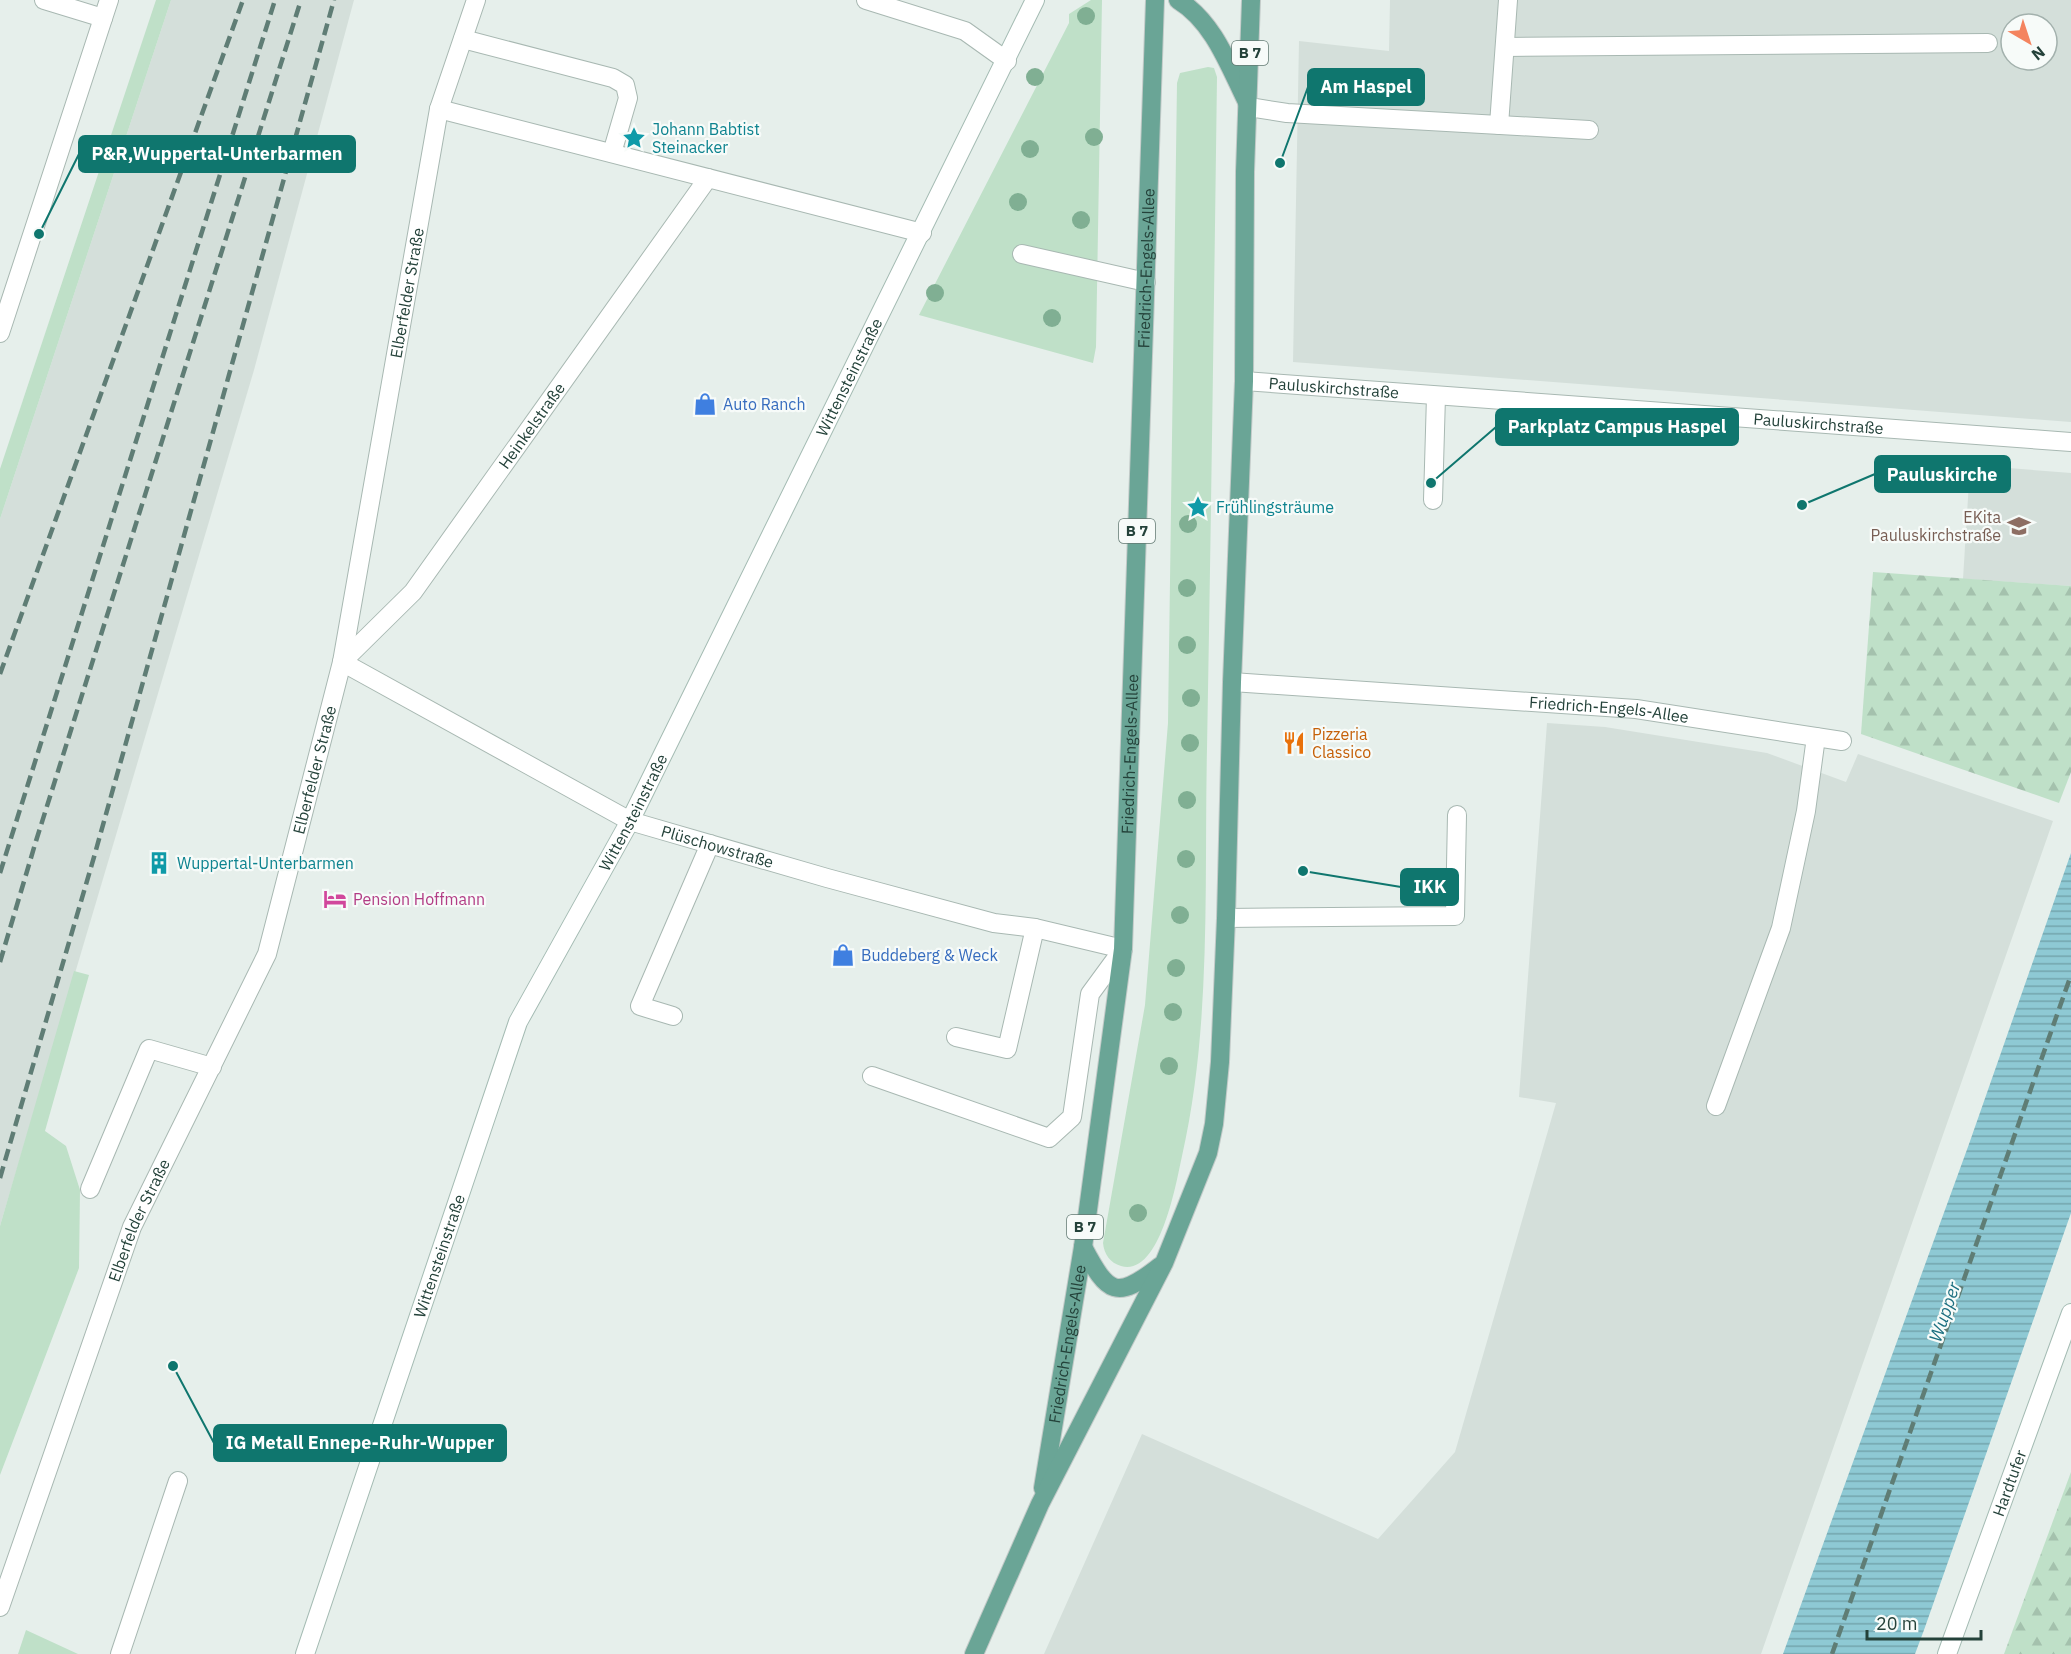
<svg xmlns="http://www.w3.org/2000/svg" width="2071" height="1654" font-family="'IBM Plex Sans',sans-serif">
  <defs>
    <pattern id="forest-firs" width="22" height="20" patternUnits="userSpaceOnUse" patternTransform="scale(1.5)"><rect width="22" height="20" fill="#bfe0c8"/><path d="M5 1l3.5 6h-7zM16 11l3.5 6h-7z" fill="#a4c1ad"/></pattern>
    <pattern id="water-rules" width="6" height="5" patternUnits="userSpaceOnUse" patternTransform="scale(1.5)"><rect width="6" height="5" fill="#8ec9d4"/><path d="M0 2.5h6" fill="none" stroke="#74a5ad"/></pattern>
  </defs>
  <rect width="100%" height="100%" fill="#e6efeb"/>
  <!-- built -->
  <g fill="#d4dfda" fill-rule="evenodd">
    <polygon points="171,0 354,0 254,370 0,1226 0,519"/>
    <path d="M 1390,0 L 2071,0 L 2071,422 L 1293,362 L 1299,41 L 1389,51 ZM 2011,24 L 2047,24 L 2047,60 L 2011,60 Z"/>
    <polygon points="1970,465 2071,473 2071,586 1963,579"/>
    <polygon points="1547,723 1605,727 1767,753 1846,782 1858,754 2053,821 1761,1654 1044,1654 1142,1434 1378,1539 1455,1452 1556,1103 1519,1097"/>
  </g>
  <!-- green -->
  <g fill="#bfe0c8">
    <polygon points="156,0 171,0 0,519 0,469"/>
    <polygon points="1091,0 1102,0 1096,347 1093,363 919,315 1069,23 1069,14"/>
    <path d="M 1208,67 L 1214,68 L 1217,77 C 1214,301 1211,525 1207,749 C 1204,883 1212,1024 1182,1156 C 1176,1184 1160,1277 1121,1266 C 1110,1263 1104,1254 1103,1243 L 1145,1005 L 1168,723 L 1177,83 L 1180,73 Z"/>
    <polygon points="74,971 89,975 45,1131 66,1146 80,1190 79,1268 0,1475 0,1226"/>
    <polygon points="26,1630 78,1654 18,1654"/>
  </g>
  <!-- forest -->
  <g fill="url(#forest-firs)">
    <polygon points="1873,572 2071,586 2071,772 2059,803 1861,734"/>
    <polygon points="2071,1472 2071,1654 2004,1654"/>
  </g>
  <!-- water -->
  <polygon fill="url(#water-rules)" points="2071,853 2071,1213 1924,1630 1915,1654 1783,1654 1969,1144"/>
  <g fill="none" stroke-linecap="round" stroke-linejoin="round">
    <!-- lane casing -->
    <g stroke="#a8b8b2" stroke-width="20">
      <g id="lane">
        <polyline points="44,0 103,18"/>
        <polyline points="866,0 965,31 1007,61"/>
        <polyline points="463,39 613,78 625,85 628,98 612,153"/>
        <polyline points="1505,47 1988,43"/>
        <polyline points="1249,107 1287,113 1589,130"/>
        <polyline points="1499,125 1508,0"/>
        <polyline points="1022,254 1146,282"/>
        <polyline points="0,333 109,0"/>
        <polyline points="1433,500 1436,396"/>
        <polyline points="1226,918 1455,916 1457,815"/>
        <polyline points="673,1016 640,1006 710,844"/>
        <polyline points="956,1037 1007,1049 1035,928"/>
        <polyline points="872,1076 1049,1138 1072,1117 1090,994 1123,949"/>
        <polyline points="1716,1106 1781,928 1806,811 1816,737"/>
        <polyline points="90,1189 149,1049 212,1067"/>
        <polyline points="120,1654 178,1481"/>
      </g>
    </g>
    <!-- street casing -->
    <g stroke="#a8b8b2" stroke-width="20">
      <g id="street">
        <polyline points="439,109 922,233"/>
        <path id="s1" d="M 1244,381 L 2071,442"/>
        <path id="s2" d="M 342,662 L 630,821 L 827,878 L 994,923 L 1035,928 L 1123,949"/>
        <path id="s3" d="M 342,662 L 413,592 L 708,178"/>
        <path id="s4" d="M 1232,682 L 1636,709 L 1842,741"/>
        <path id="s5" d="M 0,1607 L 132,1227 L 267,954 L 342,662 L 439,109 L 476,0"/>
      </g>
    </g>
    <!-- secondary casing -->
    <g stroke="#a4bbb3" stroke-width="20">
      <g id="secondary">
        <path id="s6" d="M 305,1654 L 518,1022 L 630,821 L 1035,0"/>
        <path id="s7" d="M 1947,1654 L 2071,1313"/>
      </g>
    </g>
    <!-- primary casing -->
    <g stroke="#c2cac8" stroke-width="20">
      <g id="primary">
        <path d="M 1178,0 C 1214,22 1229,66 1247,102"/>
        <path d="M 1083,1247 C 1108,1294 1116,1301 1160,1266"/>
        <path id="s8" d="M 1043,1488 L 1083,1247 L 1123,949 L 1155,0"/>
        <polyline points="974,1654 1040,1504 1164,1263 1208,1153 1214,1124 1220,1062 1226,918 1232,682 1244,381 1245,172 1251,0"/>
      </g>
    </g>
    <!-- lane -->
    <use href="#lane" stroke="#fff" stroke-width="18"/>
    <!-- street -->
    <use href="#street" stroke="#fff" stroke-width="18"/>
    <!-- secondary -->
    <use href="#secondary" stroke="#fff" stroke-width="18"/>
    <!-- primary -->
    <use href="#primary" stroke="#6aa596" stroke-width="18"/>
    <!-- rail -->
    <g stroke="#5f7d75" stroke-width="4.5" stroke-dasharray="12 6" stroke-linecap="butt">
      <polyline points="0,674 243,0"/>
      <polyline points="0,873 275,0"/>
      <polyline points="0,962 36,841 301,0"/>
      <polyline points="0,1178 94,857 334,0"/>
      <polyline points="1832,1654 2071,975"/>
    </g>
  </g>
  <!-- trees -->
  <g fill="#80af93">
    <circle cx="1086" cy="16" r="9"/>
    <circle cx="1035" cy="77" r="9"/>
    <circle cx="1094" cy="137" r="9"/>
    <circle cx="1030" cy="149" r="9"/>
    <circle cx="1018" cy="202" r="9"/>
    <circle cx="1081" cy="220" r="9"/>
    <circle cx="935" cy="293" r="9"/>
    <circle cx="1052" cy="318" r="9"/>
    <circle cx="1188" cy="524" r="9"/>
    <circle cx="1187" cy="588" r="9"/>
    <circle cx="1187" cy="645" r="9"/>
    <circle cx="1191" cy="698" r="9"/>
    <circle cx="1190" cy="743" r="9"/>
    <circle cx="1187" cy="800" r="9"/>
    <circle cx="1186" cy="859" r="9"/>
    <circle cx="1180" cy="915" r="9"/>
    <circle cx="1176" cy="968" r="9"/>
    <circle cx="1173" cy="1012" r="9"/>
    <circle cx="1169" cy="1066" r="9"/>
    <circle cx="1138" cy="1213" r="9"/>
  </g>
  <!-- icons -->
  <defs>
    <g id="sight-bare" transform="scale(1.8)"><path d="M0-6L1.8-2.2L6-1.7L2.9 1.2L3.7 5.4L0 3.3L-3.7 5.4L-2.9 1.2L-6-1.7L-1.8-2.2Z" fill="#0f9aa8" stroke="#f7fbf9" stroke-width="2.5" paint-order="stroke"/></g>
    <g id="shop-bare" transform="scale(1.8)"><path d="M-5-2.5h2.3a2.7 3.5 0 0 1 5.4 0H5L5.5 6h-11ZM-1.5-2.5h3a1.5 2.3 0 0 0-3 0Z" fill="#3f7fe0" stroke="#f7fbf9" stroke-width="2.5" paint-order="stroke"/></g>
    <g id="school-bare" transform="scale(1.8)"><path d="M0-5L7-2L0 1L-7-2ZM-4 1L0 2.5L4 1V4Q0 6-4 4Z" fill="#8d6e63" stroke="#f7fbf9" stroke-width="2.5" paint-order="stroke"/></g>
    <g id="restaurant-bare" transform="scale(1.8)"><path d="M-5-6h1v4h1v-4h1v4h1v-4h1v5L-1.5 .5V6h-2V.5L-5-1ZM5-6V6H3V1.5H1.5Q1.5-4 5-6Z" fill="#e8710a" stroke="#f7fbf9" stroke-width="2.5" paint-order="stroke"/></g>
    <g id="building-bare" transform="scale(1.8)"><path d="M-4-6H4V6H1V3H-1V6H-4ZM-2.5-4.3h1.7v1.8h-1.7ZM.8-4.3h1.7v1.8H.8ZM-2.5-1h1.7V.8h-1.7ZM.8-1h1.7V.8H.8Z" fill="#0f9aa8" stroke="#f7fbf9" stroke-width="2.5" paint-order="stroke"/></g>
    <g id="hotel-bare" transform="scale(1.8)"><path d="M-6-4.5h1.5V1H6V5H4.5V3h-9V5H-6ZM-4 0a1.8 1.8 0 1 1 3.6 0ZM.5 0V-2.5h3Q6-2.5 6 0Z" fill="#d1479c" stroke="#f7fbf9" stroke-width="2.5" paint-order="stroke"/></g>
  </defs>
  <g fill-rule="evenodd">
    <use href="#sight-bare" x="634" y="138"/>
    <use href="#shop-bare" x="705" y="404"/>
    <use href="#sight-bare" x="1198" y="507"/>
    <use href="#school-bare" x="2019" y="526"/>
    <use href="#restaurant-bare" x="1294" y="743"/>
    <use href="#building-bare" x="159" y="863"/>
    <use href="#hotel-bare" x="335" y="899"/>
    <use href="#shop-bare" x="843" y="955"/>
  </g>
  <g text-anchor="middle" stroke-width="4.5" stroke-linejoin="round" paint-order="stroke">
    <!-- shield labels -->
    <g fill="#f7fbf9" stroke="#637a73" stroke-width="1.5">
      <rect x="1232" y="41" width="36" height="24" rx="4.5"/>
      <rect x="1119" y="519" width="36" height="24" rx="4.5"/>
      <rect x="1067" y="1215" width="36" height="24" rx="4.5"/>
    </g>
    <g font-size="15" font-weight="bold" fill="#24423a">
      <text x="1250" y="58">B 7</text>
      <text x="1137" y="536">B 7</text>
      <text x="1085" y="1232">B 7</text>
    </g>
    <!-- culture labels -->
    <g font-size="16" fill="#0d838f" stroke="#f7fbf9" text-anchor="start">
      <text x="652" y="135">Johann Babtist<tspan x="652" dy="18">Steinacker</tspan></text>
      <text x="1216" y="513">Frühlingsträume</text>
      <text x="177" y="869">Wuppertal-Unterbarmen</text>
    </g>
    <!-- street labels -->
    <g font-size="16" fill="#24423a" stroke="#f7fbf9">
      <text dy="6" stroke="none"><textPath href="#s8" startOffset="1226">Friedrich-Engels-Allee</textPath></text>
      <text dy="6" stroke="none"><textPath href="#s5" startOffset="1383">Elberfelder Straße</textPath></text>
      <text dy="6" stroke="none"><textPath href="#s6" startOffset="1392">Wittensteinstraße</textPath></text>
      <text dy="6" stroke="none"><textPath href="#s1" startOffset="90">Pauluskirchstraße</textPath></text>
      <text dy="6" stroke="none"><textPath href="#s1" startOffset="576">Pauluskirchstraße</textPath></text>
      <text dy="6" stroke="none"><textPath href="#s3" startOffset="304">Heinkelstraße</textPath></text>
      <text dy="6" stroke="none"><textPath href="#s4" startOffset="378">Friedrich-Engels-Allee</textPath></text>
      <text dy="6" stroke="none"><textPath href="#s8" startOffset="740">Friedrich-Engels-Allee</textPath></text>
      <text dy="6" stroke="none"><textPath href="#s5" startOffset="897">Elberfelder Straße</textPath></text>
      <text dy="6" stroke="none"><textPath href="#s6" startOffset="906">Wittensteinstraße</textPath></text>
      <text dy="6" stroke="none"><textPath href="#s2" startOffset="420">Plüschowstraße</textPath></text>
      <text dy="6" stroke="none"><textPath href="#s5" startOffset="411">Elberfelder Straße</textPath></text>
      <text dy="6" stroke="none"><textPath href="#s6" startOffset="420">Wittensteinstraße</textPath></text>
      <text dy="6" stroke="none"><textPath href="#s8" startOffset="146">Friedrich-Engels-Allee</textPath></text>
      <text dy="6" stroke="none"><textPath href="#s7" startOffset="182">Hardtufer</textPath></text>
    </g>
    <!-- shop labels -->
    <g font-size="16" fill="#366cbe" stroke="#f7fbf9" text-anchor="start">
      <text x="723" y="410">Auto Ranch</text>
      <text x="861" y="961">Buddeberg &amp; Weck</text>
    </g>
    <!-- education labels -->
    <g font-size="16" fill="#785e54" stroke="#f7fbf9" text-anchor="end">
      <text x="2001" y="523">EKita<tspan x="2001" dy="18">Pauluskirchstraße</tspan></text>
    </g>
    <!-- food labels -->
    <g font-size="16" fill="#c56008" stroke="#f7fbf9" text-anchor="start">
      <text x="1312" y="740">Pizzeria<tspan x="1312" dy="18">Classico</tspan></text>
    </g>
    <!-- hotel labels -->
    <g font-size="16" fill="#b23c85" stroke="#f7fbf9" text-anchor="start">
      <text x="353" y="905">Pension Hoffmann</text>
    </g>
    <!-- water labels -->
    <g font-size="18" font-style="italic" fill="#1c6f80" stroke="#f7fbf9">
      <text transform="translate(1945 1312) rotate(-71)" y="6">Wupper</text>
    </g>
  </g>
  <!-- callouts -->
  <path fill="none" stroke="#0f766e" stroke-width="2" d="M1280 163L1308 87M39 234L79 154M1431 483L1496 427M1802 505L1875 474M1303 871L1401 887M173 1366L214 1443"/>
  <g fill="#0f766e" stroke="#f7fbf9" stroke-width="2">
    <circle cx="1280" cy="163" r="6"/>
    <circle cx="39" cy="234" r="6"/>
    <circle cx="1431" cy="483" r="6"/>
    <circle cx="1802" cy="505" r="6"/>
    <circle cx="1303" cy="871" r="6"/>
    <circle cx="173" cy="1366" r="6"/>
  </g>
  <g fill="#0f766e" stroke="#0f766e" stroke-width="2">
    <rect x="1308" y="69" width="116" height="36" rx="6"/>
    <rect x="79" y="136" width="276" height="36" rx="6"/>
    <rect x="1496" y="409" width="242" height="36" rx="6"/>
    <rect x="1875" y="456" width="135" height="36" rx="6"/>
    <rect x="1401" y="869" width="57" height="36" rx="6"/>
    <rect x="214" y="1425" width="292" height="36" rx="6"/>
  </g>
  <g font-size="18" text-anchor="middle" font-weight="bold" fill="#fff">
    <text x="1366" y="93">Am Haspel</text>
    <text x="217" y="160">P&amp;R,Wuppertal-Unterbarmen</text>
    <text x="1617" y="433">Parkplatz Campus Haspel</text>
    <text x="1942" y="481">Pauluskirche</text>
    <text x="1430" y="893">IKK</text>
    <text x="360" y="1449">IG Metall Ennepe-Ruhr-Wupper</text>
  </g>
  <!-- north arrow -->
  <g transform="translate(2029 42) rotate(141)"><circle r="28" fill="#f7fbf9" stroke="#a3b1ad" stroke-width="1.5"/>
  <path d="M0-4.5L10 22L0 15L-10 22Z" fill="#f4845f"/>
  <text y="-9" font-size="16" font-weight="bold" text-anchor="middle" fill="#24423a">N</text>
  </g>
  <!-- scale -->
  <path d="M1867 1630v9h114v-9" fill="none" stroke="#24423a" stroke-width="3"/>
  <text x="1876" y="1630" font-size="18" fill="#24423a" stroke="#f7fbf9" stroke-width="4.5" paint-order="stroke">20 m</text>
</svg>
